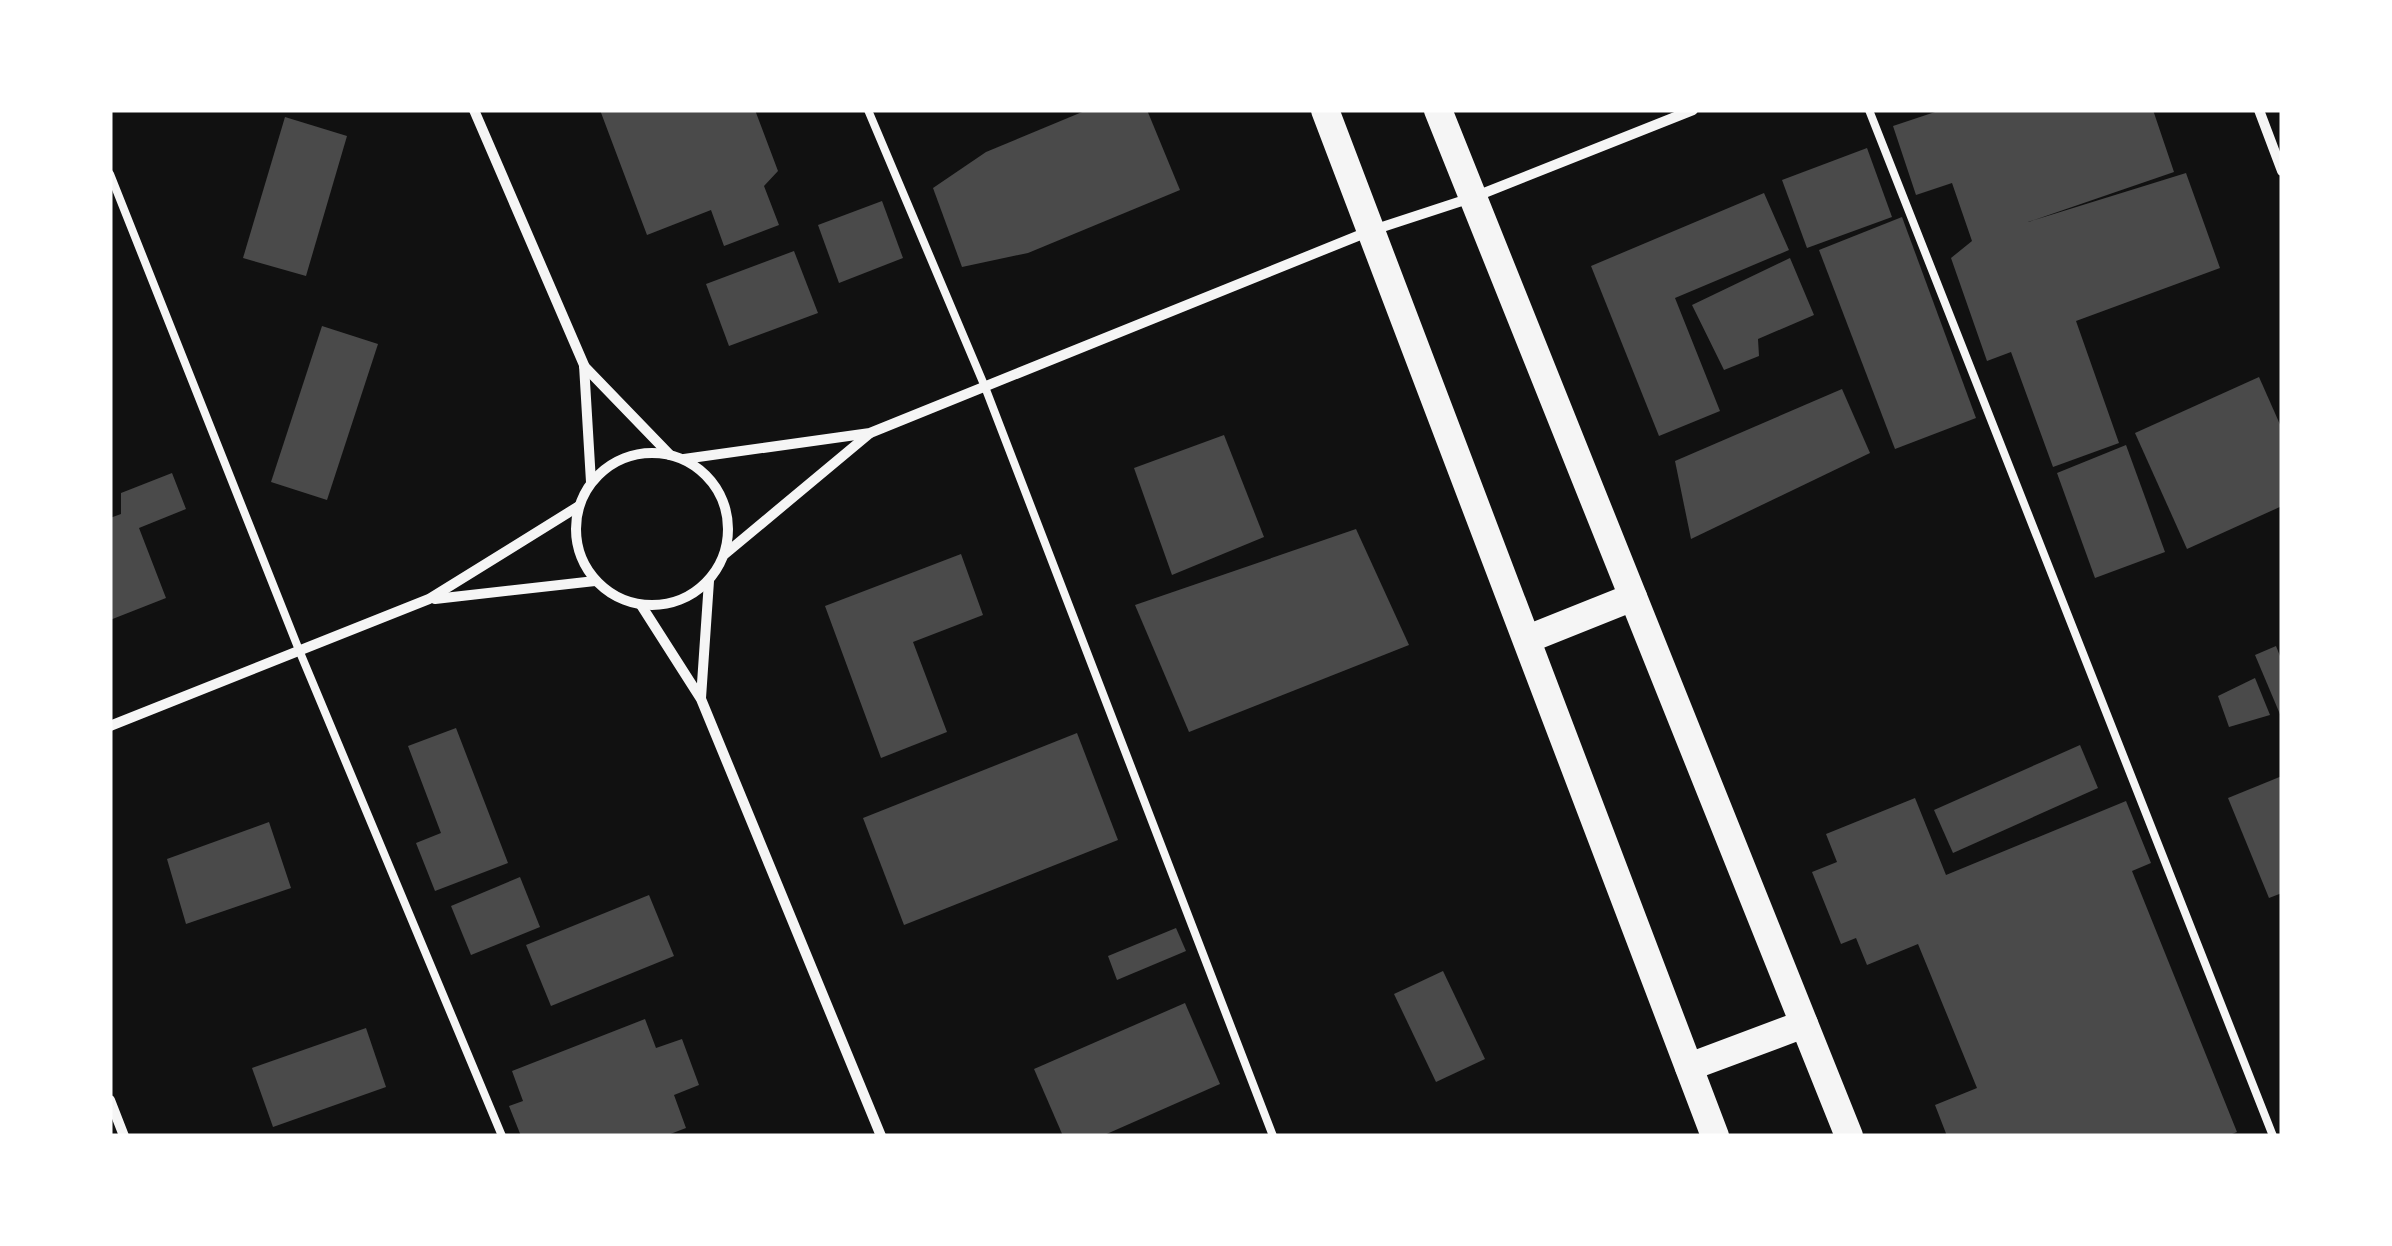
<svg xmlns="http://www.w3.org/2000/svg" width="2392" height="1246" font-family="'Work Sans',sans-serif">
  <rect width="100%" height="100%" fill="#111"/>
  <!-- building -->
  <g fill="#4a4a4a">
    <polygon points="600,110 755,110 778,171 764,186 779,225 724,246 711,210 647,235"/>
    <polygon points="1087,110 1147,110 1180,190 1028,253 962,267 933,188 986,152"/>
    <polygon points="1941,110 2153,110 2174,172 2028,222 2186,173 2220,268 2076,321 2119,443 2053,467 2011,352 1987,361 1951,258 1972,241 1952,183 1916,195 1893,126"/>
    <polygon points="285,117 347,136 306,276 243,258"/>
    <polygon points="1867,148 1892,217 1807,248 1782,180"/>
    <polygon points="1764,193 1789,250 1675,298 1720,411 1659,436 1591,266"/>
    <polygon points="882,201 903,258 839,283 818,225"/>
    <polygon points="1902,217 1976,418 1895,449 1819,250"/>
    <polygon points="794,251 818,313 729,346 706,284"/>
    <polygon points="1790,258 1814,315 1758,339 1759,356 1724,370 1692,305"/>
    <polygon points="322,326 378,344 327,500 271,482"/>
    <polygon points="2259,377 2282,429 2282,506 2187,549 2135,433"/>
    <polygon points="1842,389 1870,453 1691,539 1675,461"/>
    <polygon points="1224,435 1264,537 1172,575 1134,468"/>
    <polygon points="2126,445 2165,552 2095,578 2057,473"/>
    <polygon points="172,473 186,509 139,528 166,598 110,620 110,518 121,514 121,493"/>
    <polygon points="1356,529 1409,645 1189,732 1135,605"/>
    <polygon points="961,554 983,615 913,642 947,732 881,758 825,606"/>
    <polygon points="2276,646 2282,661 2282,719 2255,655"/>
    <polygon points="2255,678 2270,715 2229,727 2218,696"/>
    <polygon points="456,728 508,863 435,891 416,843 441,833 408,746"/>
    <polygon points="1077,733 1118,840 904,925 863,818"/>
    <polygon points="2080,745 2098,788 1953,853 1934,810"/>
    <polygon points="2282,776 2282,893 2269,898 2228,798"/>
    <polygon points="1915,798 1946,875 2126,801 2151,863 2132,871 2237,1132 2227,1136 1947,1136 1935,1105 1977,1088 1918,944 1867,965 1856,938 1841,944 1812,872 1837,862 1826,834"/>
    <polygon points="269,822 291,888 186,924 167,859"/>
    <polygon points="520,877 540,927 471,955 451,906"/>
    <polygon points="649,895 674,956 551,1006 526,945"/>
    <polygon points="1176,928 1186,951 1117,980 1108,956"/>
    <polygon points="1443,971 1485,1059 1436,1082 1394,994"/>
    <polygon points="1185,1003 1220,1084 1102,1136 1063,1136 1034,1069"/>
    <polygon points="645,1019 656,1048 682,1039 699,1085 674,1095 686,1128 665,1136 521,1136 509,1106 523,1101 512,1071"/>
    <polygon points="366,1028 386,1087 273,1127 252,1068"/>
  </g>
  <g fill="none" stroke-linecap="round" stroke-linejoin="round">
    <!-- service -->
    <g stroke="#f5f5f5" stroke-width="8">
      <polyline points="868,110 985,387 1273,1136"/>
      <polyline points="1869,110 2273,1136"/>
      <polyline points="110,174 299,650 502,1136"/>
    </g>
    <!-- minor -->
    <g stroke="#f5f5f5" stroke-width="10">
      <polyline points="474,110 584,365 591,482"/>
      <polyline points="2259,110 2282,171"/>
      <polyline points="584,366 670,455"/>
      <circle cx="652" cy="529" r="76"/>
      <polyline points="684,459 870,433 1370,231 1474,197 1693,110"/>
      <polyline points="725,554 869,434"/>
      <polyline points="435,599 595,581"/>
      <polyline points="641,605 701,699 881,1136"/>
      <polyline points="701,698 709,581"/>
      <polyline points="110,726 429,599 579,506"/>
      <polyline points="110,1100 124,1136"/>
    </g>
    <!-- trunk -->
    <g stroke="#f5f5f5" stroke-width="28">
      <polyline points="1325,110 1715,1136"/>
      <polyline points="1438,110 1849,1136"/>
      <polyline points="1528,639 1633,597"/>
      <polyline points="1689,1067 1804,1024"/>
    </g>
  </g>
  <!-- border -->
  <rect width="2392" height="1246" fill="none" stroke="#ffffff" stroke-width="225"/>
</svg>
